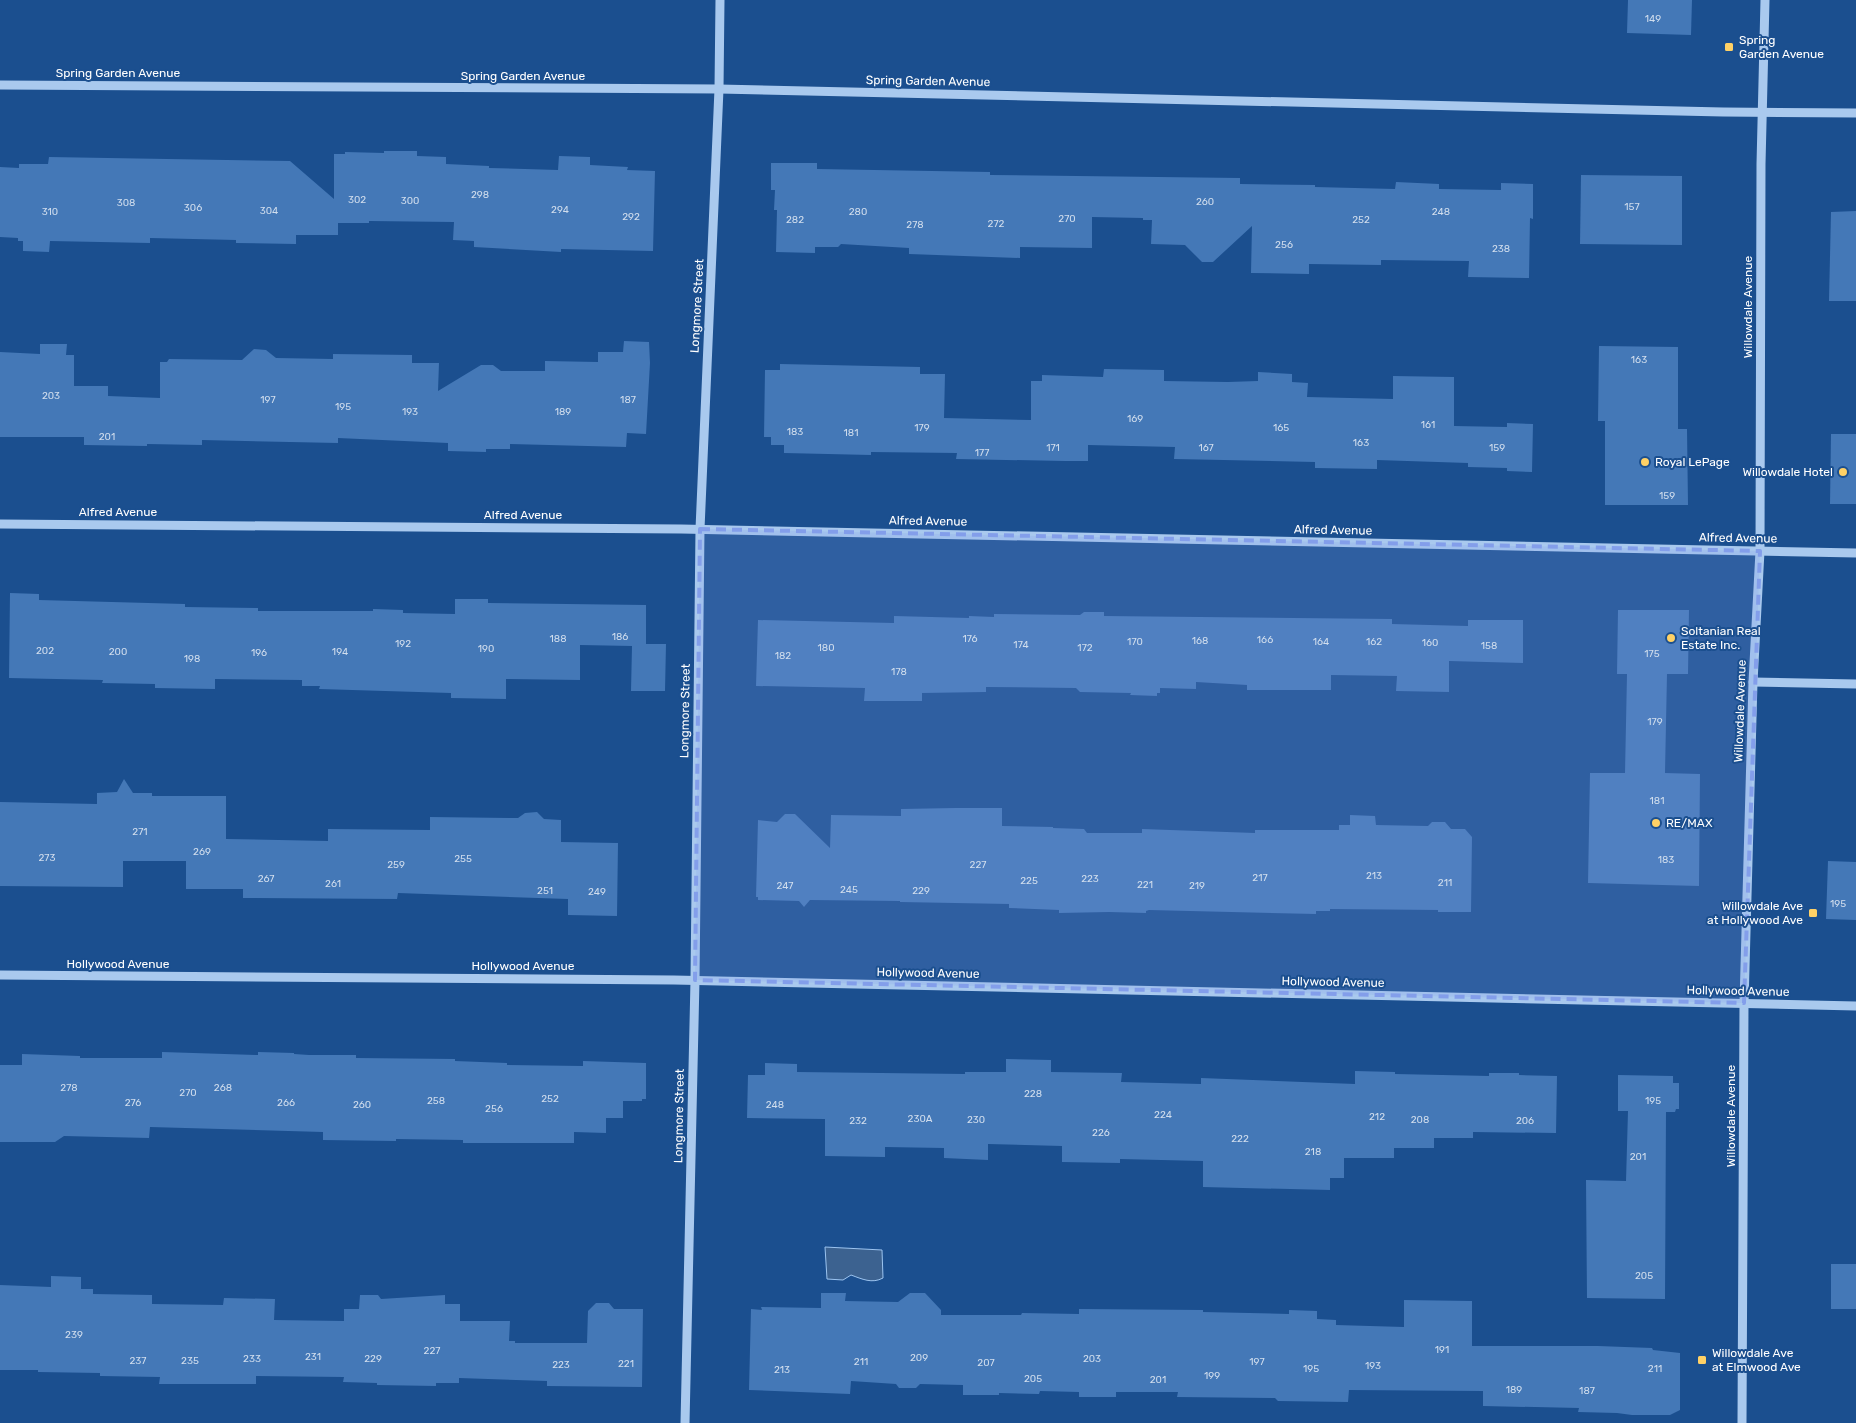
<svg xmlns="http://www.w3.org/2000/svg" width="1856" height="1423" font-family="Rubik,sans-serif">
  <rect width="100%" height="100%" fill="#1b4f8f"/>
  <!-- water -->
  <path fill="#3c6290" stroke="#9cc4f0" d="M 825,1247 L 882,1250 L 883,1278 C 872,1284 862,1279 851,1275 L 843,1280 L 827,1279 Z"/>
  <!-- building -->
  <g fill="#4478b7">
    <polygon points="1628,0 1692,0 1691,35 1627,33"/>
    <polygon points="384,151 417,151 417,156 446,157 446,164 489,166 489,168 558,170 559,156 590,157 590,165 628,167 627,170 655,171 653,251 561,249 561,252 474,247 474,241 453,240 454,222 369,221 369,223 338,223 338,235 296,235 296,244 236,243 236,240 150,238 150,243 50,241 49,252 23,251 23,241 18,241 18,238 0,237 0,167 19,168 19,164 48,164 49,157 290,161 334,199 334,154 345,154 345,152 384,153"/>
    <polygon points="771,163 817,163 817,169 990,172 990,175 1240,178 1240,184 1315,185 1315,187 1395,189 1396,182 1439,184 1439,189 1501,190 1501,183 1533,184 1533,219 1530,218 1529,278 1468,277 1469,261 1381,260 1381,265 1309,264 1309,274 1251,273 1252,226 1213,262 1202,262 1185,245 1151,244 1152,220 1143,220 1143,218 1092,217 1092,248 1020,247 1020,258 909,254 909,248 841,244 838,247 815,247 815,253 776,252 777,210 774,210 775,190 771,190"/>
    <polygon points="1581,175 1682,176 1682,245 1580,244"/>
    <polygon points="1856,211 1856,301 1829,301 1831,212"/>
    <polygon points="624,341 649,342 650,363 646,434 627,433 626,447 510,444 510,449 486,449 486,452 448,451 448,443 338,438 338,443 202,440 202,445 147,444 147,446 84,445 84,437 0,437 0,352 40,354 40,344 67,344 66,355 74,355 74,386 108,386 108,396 160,398 160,362 167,362 169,359 242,360 254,349 266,350 276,358 333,359 333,354 412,355 412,363 439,363 438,391 481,365 493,365 501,371 545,371 545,361 598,362 598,352 623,352"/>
    <polygon points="1599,346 1678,347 1678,429 1687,429 1688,505 1605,505 1605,421 1598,421"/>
    <polygon points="780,364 920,367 920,374 945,374 944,418 1031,420 1031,381 1042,381 1042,375 1103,377 1104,369 1164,370 1164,381 1228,382 1258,381 1258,372 1292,374 1292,382 1308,383 1307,397 1393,399 1393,376 1454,377 1454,426 1507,427 1507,423 1533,424 1532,472 1507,471 1507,468 1468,467 1468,463 1377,460 1377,469 1315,468 1315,462 1174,459 1175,447 1088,445 1088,461 1065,461 956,459 957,453 871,452 871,455 784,453 784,445 771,445 771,437 764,437 765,370 780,370"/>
    <polygon points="1831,434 1856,434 1856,504 1830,504"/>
    <polygon points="10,593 39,594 39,600 185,604 185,607 258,608 258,611 373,611 373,609 403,610 403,613 455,614 455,599 488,599 488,603 646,605 646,644 666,644 665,691 631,691 632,646 580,645 580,680 506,679 506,699 451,698 451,693 319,689 320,686 302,686 302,680 215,679 215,689 155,688 155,684 102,683 103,680 9,678"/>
    <polygon points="1618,610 1689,610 1688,674 1667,674 1665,773 1700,774 1699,886 1588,883 1590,773 1625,773 1627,674 1617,674"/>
    <polygon points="1084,612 1104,612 1104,616 1392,619 1392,624 1468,626 1468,620 1523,620 1523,663 1449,661 1449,692 1396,691 1397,676 1331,675 1331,690 1247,690 1247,685 1196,682 1196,689 1160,688 1160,693 1157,693 1157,696 1130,695 1131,693 1080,692 1076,688 986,687 986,692 922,693 922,701 864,701 865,688 756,686 758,620 894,623 894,616 969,618 969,616 994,617 994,614 1080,615"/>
    <polygon points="124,779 133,793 152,793 152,796 226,796 226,839 328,841 328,829 430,830 430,817 518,818 525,813 537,812 544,819 561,820 561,842 618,843 617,916 568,915 568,899 398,893 397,899 243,898 243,889 186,889 186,861 123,861 123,887 0,886 0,802 97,804 97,793 117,792"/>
    <polygon points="955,808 1002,808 1002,826 1053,827 1053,828 1084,829 1087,833 1142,833 1142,829 1255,833 1255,830 1339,830 1339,825 1350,825 1350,815 1375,816 1376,825 1428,826 1432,822 1445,822 1451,829 1465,829 1472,837 1471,912 1438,912 1438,910 1330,909 1330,911 1316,911 1316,914 1149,910 1146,911 1146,913 1109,912 1059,913 1059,910 1009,908 1009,904 900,902 900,901 810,900 804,907 799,901 758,900 758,897 756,897 758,820 777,822 785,814 795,814 830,848 831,815 901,816 901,809"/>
    <polygon points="1828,861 1856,862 1856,920 1826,919"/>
    <polygon points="162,1052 258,1055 258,1052 294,1053 294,1054 309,1055 356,1055 356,1058 455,1059 455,1061 507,1063 507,1065 583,1066 583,1061 646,1063 646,1099 642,1099 642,1101 623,1101 623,1118 606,1118 606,1133 574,1132 574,1143 463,1143 463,1140 396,1139 396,1141 323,1140 323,1132 150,1127 149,1138 64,1136 55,1142 0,1142 0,1065 22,1065 22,1054 80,1056 80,1058 162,1058"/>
    <polygon points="1006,1059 1051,1060 1051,1072 1122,1073 1121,1082 1201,1084 1201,1078 1355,1084 1355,1071 1395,1072 1395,1074 1489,1076 1489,1073 1519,1073 1519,1075 1557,1076 1556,1133 1473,1132 1473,1138 1434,1138 1434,1148 1394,1148 1394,1158 1344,1158 1344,1178 1330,1178 1330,1190 1203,1187 1203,1161 1120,1159 1120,1163 1062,1162 1062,1146 988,1144 988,1160 944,1158 944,1148 885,1147 885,1157 825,1156 825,1119 747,1118 748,1075 765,1075 765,1063 797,1064 797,1072 965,1074 965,1072 1006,1072"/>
    <polygon points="1618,1075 1673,1076 1673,1083 1679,1083 1679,1109 1676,1109 1675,1112 1666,1112 1665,1299 1587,1298 1586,1180 1626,1181 1628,1111 1618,1111"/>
    <rect x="1831" y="1264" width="25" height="45"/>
    <polygon points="51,1276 81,1277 81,1289 93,1289 93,1294 152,1295 152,1304 223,1305 224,1298 275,1299 274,1320 344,1321 344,1309 359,1309 360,1295 378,1295 381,1299 445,1295 445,1304 460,1304 460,1321 510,1321 509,1341 515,1341 515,1343 587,1343 588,1311 596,1303 609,1303 614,1309 643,1309 642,1387 547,1386 547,1381 459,1378 459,1383 436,1383 436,1386 377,1385 377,1383 343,1382 344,1377 256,1376 256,1384 159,1384 160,1377 100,1376 100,1373 38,1372 38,1370 0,1370 0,1285 51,1287"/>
    <polygon points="821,1293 846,1293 845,1301 898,1302 910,1293 925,1293 941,1310 941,1315 1021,1315 1022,1313 1079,1314 1079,1309 1203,1310 1203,1312 1289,1314 1289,1310 1317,1311 1317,1319 1336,1320 1336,1325 1404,1327 1404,1300 1472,1301 1472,1346 1598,1346 1652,1348 1653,1350 1680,1353 1680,1410 1670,1415 1632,1415 1617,1413 1578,1412 1579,1408 1483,1406 1483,1391 1349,1390 1348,1402 1278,1401 1275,1398 1177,1397 1178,1392 1116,1392 1116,1397 1079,1397 1079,1392 1040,1391 1039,1394 999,1393 999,1395 963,1395 963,1385 920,1384 916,1388 899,1388 896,1384 851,1381 850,1394 749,1390 751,1309 762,1310 761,1307 821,1308"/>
  </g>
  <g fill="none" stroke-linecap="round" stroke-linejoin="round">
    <!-- minor -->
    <g stroke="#a9c9ee" stroke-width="9">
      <polyline points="0,85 719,89 1723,112 1856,113"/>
      <polyline points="0,524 681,529 1856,553"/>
      <polyline points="1753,682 1856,684"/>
      <polyline points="0,975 674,980 1856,1006"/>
      <polyline points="685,1423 695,980 700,529 719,89 720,0"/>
      <polyline points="1742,1423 1744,1003 1753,682 1760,551 1761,164 1765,0"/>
    </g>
  </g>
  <!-- marked area -->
  <path fill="#839eea" fill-opacity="0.2" stroke="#839eea" stroke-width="4" stroke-dasharray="10 6" stroke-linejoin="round" d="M 700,529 L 1760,551 L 1744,1003 L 695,980 Z"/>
  <!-- markers -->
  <g fill="#ffd166" stroke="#1b4f8f" stroke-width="2">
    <rect x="1724" y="42" width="10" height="10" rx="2.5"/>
    <circle cx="1645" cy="462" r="5"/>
    <circle cx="1843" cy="472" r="5"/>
    <circle cx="1671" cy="638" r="5"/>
    <circle cx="1656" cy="823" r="5"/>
    <rect x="1808" y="908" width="10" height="10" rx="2.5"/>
    <rect x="1697" y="1355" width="10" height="10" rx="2.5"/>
  </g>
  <g text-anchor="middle" stroke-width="4" stroke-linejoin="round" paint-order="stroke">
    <!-- number labels -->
    <g font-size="10" fill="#d0dded">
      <text x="1653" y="22">149</text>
      <text x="480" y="198">298</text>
      <text x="357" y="203">302</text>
      <text x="410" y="204">300</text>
      <text x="1205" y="205">260</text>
      <text x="126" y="206">308</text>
      <text x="1632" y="210">157</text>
      <text x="193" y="211">306</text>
      <text x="560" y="213">294</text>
      <text x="269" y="214">304</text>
      <text x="50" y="215">310</text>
      <text x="858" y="215">280</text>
      <text x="1441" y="215">248</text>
      <text x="631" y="220">292</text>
      <text x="1067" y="222">270</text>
      <text x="795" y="223">282</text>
      <text x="1361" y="223">252</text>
      <text x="996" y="227">272</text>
      <text x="915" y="228">278</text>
      <text x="1284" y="248">256</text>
      <text x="1501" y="252">238</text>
      <text x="1639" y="363">163</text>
      <text x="51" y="399">203</text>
      <text x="268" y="403">197</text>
      <text x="628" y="403">187</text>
      <text x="343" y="410">195</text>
      <text x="410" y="415">193</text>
      <text x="563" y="415">189</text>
      <text x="1135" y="422">169</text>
      <text x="1428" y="428">161</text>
      <text x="922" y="431">179</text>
      <text x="1281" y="431">165</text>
      <text x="795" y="435">183</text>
      <text x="851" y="436">181</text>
      <text x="107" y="440">201</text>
      <text x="1361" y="446">163</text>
      <text x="1053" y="451">171</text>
      <text x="1206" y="451">167</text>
      <text x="1497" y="451">159</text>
      <text x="982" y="456">177</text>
      <text x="1667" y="499">159</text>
      <text x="620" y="640">186</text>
      <text x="558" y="642">188</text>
      <text x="970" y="642">176</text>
      <text x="1265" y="643">166</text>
      <text x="1200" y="644">168</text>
      <text x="1135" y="645">170</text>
      <text x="1321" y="645">164</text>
      <text x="1374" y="645">162</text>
      <text x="1430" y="646">160</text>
      <text x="403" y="647">192</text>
      <text x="1021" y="648">174</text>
      <text x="1489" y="649">158</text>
      <text x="826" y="651">180</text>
      <text x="1085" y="651">172</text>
      <text x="486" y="652">190</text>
      <text x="45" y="654">202</text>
      <text x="118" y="655">200</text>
      <text x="340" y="655">194</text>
      <text x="259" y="656">196</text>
      <text x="1652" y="657">175</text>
      <text x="783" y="659">182</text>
      <text x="192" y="662">198</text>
      <text x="899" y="675">178</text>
      <text x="1655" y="725">179</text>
      <text x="1657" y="804">181</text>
      <text x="140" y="835">271</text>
      <text x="202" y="855">269</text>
      <text x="47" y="861">273</text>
      <text x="463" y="862">255</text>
      <text x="1666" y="863">183</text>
      <text x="396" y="868">259</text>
      <text x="978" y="868">227</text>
      <text x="1374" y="879">213</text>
      <text x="1260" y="881">217</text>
      <text x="266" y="882">267</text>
      <text x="1090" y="882">223</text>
      <text x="1029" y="884">225</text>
      <text x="1445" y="886">211</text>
      <text x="333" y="887">261</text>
      <text x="1145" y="888">221</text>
      <text x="785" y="889">247</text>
      <text x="1197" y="889">219</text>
      <text x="849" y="893">245</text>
      <text x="545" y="894">251</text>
      <text x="921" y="894">229</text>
      <text x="597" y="895">249</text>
      <text x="1838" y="907">195</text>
      <text x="69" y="1091">278</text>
      <text x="223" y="1091">268</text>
      <text x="188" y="1096">270</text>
      <text x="1033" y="1097">228</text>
      <text x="550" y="1102">252</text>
      <text x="436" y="1104">258</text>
      <text x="1653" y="1104">195</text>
      <text x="133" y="1106">276</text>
      <text x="286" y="1106">266</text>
      <text x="362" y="1108">260</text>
      <text x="775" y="1108">248</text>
      <text x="494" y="1112">256</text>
      <text x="1163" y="1118">224</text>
      <text x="1377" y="1120">212</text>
      <text x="920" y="1122">230A</text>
      <text x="976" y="1123">230</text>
      <text x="1420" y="1123">208</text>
      <text x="858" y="1124">232</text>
      <text x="1525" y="1124">206</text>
      <text x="1101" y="1136">226</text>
      <text x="1240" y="1142">222</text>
      <text x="1313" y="1155">218</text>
      <text x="1638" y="1160">201</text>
      <text x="1644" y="1279">205</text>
      <text x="74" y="1338">239</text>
      <text x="1442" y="1353">191</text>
      <text x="432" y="1354">227</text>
      <text x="313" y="1360">231</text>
      <text x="919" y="1361">209</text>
      <text x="252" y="1362">233</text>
      <text x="373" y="1362">229</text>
      <text x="1092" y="1362">203</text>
      <text x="138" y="1364">237</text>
      <text x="190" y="1364">235</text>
      <text x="861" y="1365">211</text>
      <text x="1257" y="1365">197</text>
      <text x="986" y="1366">207</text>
      <text x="626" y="1367">221</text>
      <text x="561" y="1368">223</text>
      <text x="1373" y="1369">193</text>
      <text x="1311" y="1372">195</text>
      <text x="1655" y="1372">211</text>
      <text x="782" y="1373">213</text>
      <text x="1212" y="1379">199</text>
      <text x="1033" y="1382">205</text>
      <text x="1158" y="1383">201</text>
      <text x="1514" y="1393">189</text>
      <text x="1587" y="1394">187</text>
    </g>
    <!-- poi labels -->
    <g font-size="12" fill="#fff" stroke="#1b4f8f" text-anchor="start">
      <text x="1739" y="44">Spring<tspan x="1739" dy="14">Garden Avenue</tspan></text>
      <text x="1655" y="466">Royal LePage</text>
      <text x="1833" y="476" text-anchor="end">Willowdale Hotel</text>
      <text x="1681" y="635">Soltanian Real<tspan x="1681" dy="14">Estate Inc.</tspan></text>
      <text x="1666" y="827">RE/MAX</text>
      <text x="1803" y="910" text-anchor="end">Willowdale Ave<tspan x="1803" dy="14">at Hollywood Ave</tspan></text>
      <text x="1712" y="1357">Willowdale Ave<tspan x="1712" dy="14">at Elmwood Ave</tspan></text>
    </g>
    <!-- street labels -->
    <g font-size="12" fill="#fff" stroke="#1b4f8f">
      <text x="118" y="77">Spring Garden Avenue</text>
      <text x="523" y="80">Spring Garden Avenue</text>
      <text transform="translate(928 81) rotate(1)" y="4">Spring Garden Avenue</text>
      <text transform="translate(697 306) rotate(-87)" y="4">Longmore Street</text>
      <text transform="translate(1748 307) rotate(-90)" y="4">Willowdale Avenue</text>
      <text x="118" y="516">Alfred Avenue</text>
      <text x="523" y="519">Alfred Avenue</text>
      <text transform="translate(928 521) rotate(1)" y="4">Alfred Avenue</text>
      <text transform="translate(1333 530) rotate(1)" y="4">Alfred Avenue</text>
      <text transform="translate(1738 538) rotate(1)" y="4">Alfred Avenue</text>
      <text transform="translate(685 711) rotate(-89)" y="4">Longmore Street</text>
      <text transform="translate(1740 711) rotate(-88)" y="4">Willowdale Avenue</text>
      <text x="118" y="968">Hollywood Avenue</text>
      <text x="523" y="970">Hollywood Avenue</text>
      <text transform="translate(928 973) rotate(1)" y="4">Hollywood Avenue</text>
      <text transform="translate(1333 982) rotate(1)" y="4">Hollywood Avenue</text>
      <text transform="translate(1738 991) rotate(1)" y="4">Hollywood Avenue</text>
      <text transform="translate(679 1116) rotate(-89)" y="4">Longmore Street</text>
      <text transform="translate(1731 1116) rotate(-90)" y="4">Willowdale Avenue</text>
    </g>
  </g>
</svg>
